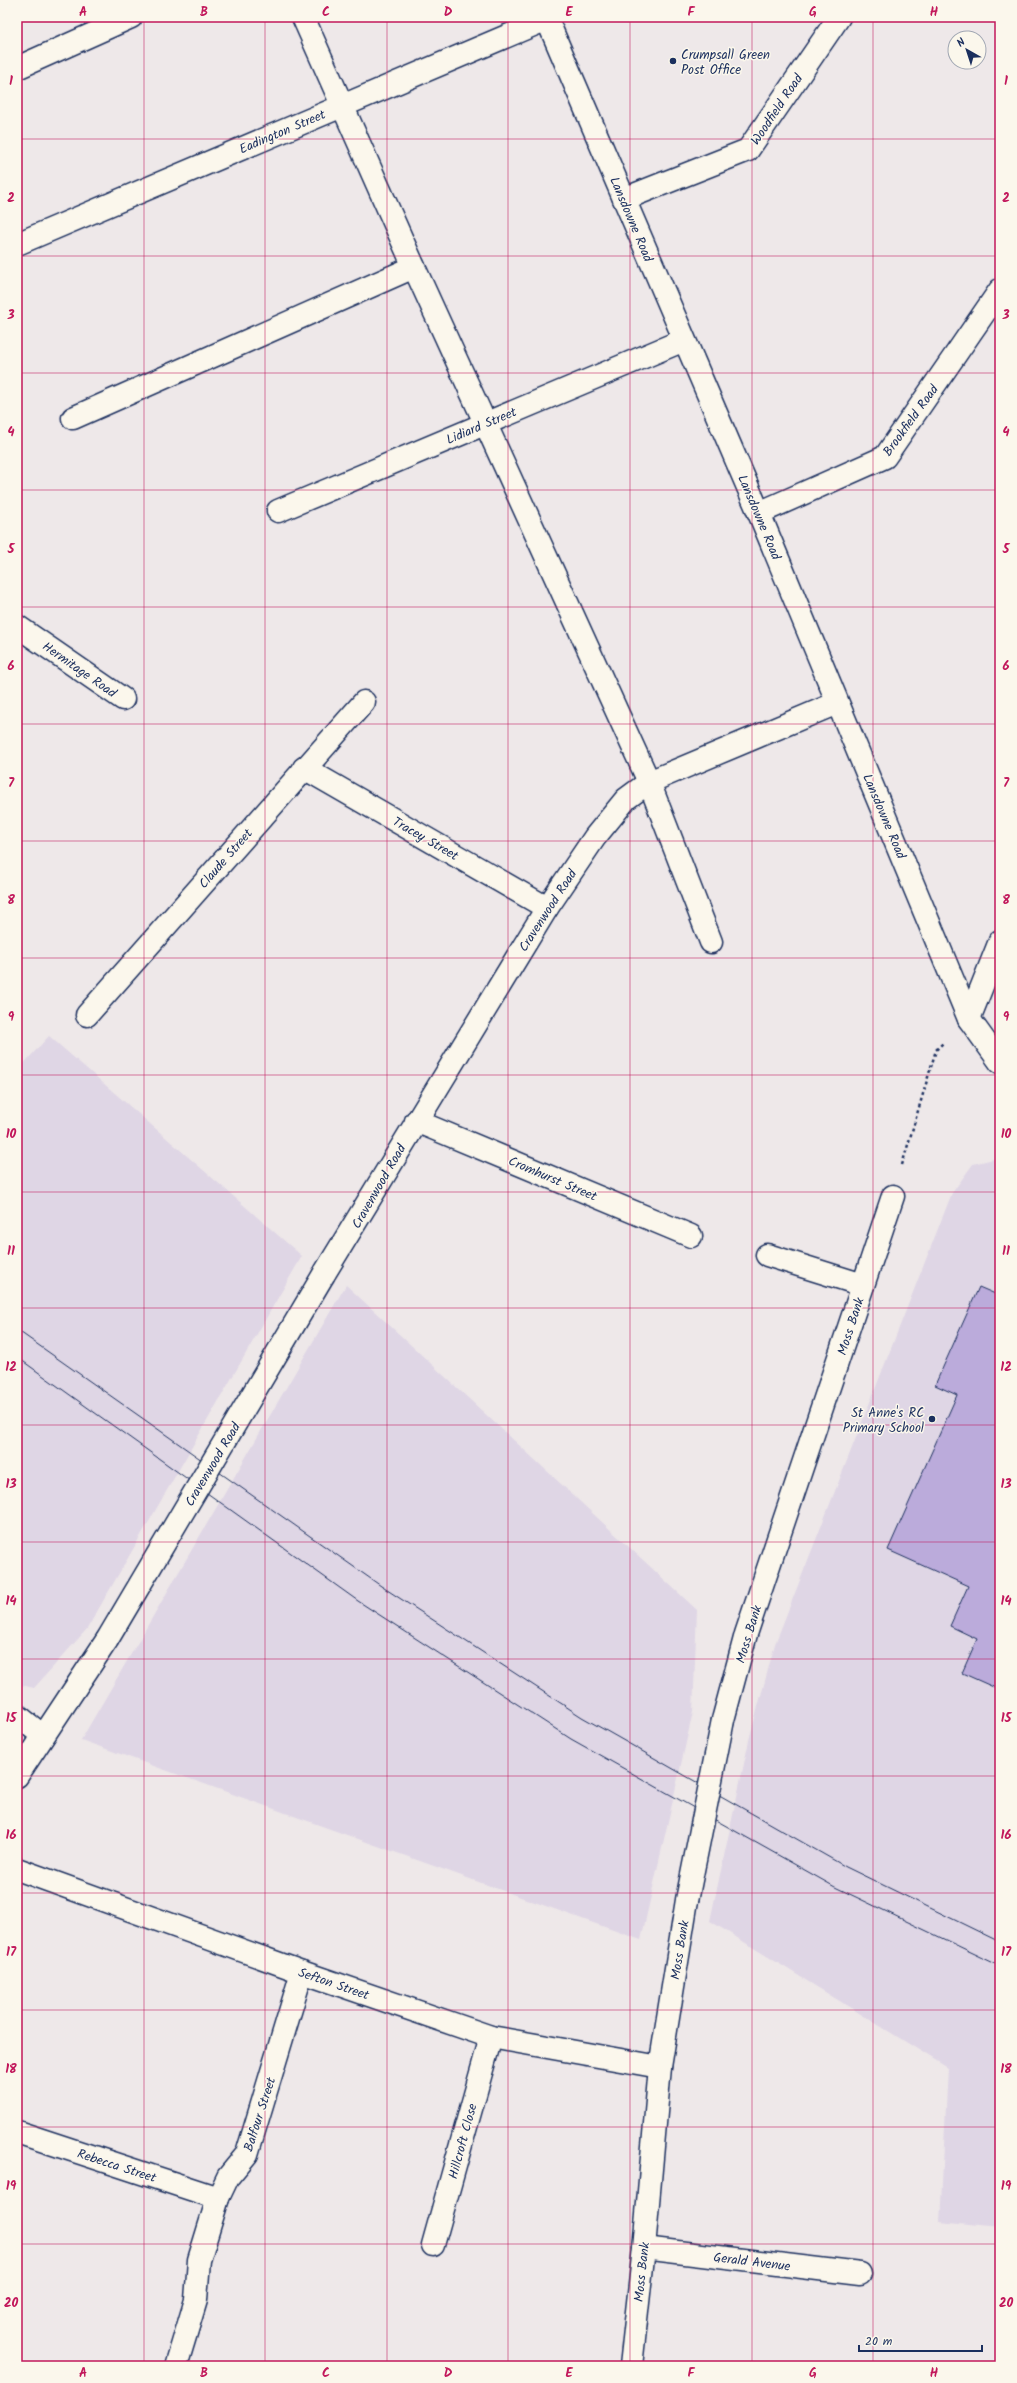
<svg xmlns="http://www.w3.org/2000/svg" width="1017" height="2383" font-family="Kalam,sans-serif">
  <rect width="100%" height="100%" fill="#eee8e9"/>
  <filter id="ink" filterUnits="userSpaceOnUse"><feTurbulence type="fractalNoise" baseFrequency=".025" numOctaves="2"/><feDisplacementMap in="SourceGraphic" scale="8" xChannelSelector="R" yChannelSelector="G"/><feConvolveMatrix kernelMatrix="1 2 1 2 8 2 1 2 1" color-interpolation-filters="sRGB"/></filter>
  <g filter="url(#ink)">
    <!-- built -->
    <g fill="#dfd6e5">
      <polygon points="49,1036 302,1256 87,1629 34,1688 17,1684 17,1071"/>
      <polygon points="994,1159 1000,1160 1000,2228 940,2222 948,2068 710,1921 750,1736 775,1644 952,1193 973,1164"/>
      <polygon points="346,1285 697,1610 693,1712 641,1940 81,1740"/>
    </g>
    <!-- building -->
    <polygon fill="#bbabdb" stroke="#1b2f5e" points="979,1287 1000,1296 1000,1690 962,1673 977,1639 950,1626 968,1586 888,1550 957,1395 935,1385"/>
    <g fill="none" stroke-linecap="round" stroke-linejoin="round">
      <!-- minor casing -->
      <g stroke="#1b2f5e" stroke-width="25">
        <g id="minor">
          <polyline points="303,17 414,267 649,782 711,942"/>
          <polyline points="546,17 759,513 969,1019 1000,1062"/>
          <polyline points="17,68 131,17"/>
          <polyline points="624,199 748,150 839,17"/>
          <polyline points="17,244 547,19"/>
          <polyline points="73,418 414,267"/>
          <polyline points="278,511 684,340"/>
          <polyline points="759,513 885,457 1000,290"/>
          <polyline points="17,626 123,699"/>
          <polyline points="304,768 547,908"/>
          <polyline points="87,1015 364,702"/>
          <polyline points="969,1019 1000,941"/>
          <polyline points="416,1121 691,1236"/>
          <polyline points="767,1255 863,1285"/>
          <polyline points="324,1274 547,908 595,837 626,799 649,782 837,703"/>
          <polyline points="17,1715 43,1736"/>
          <polyline points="723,1720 746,1634 893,1196"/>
          <polyline points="17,1776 107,1640"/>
          <polyline points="17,1869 302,1972 491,2037 660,2067"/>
          <polyline points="17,2132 218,2198"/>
          <polyline points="433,2245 491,2037"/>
          <polyline points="644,2248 860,2274"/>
          <polyline points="176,2366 196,2300 199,2260 218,2198 228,2177 247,2154 302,1972"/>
          <polyline points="631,2366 644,2248 660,2067 687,1900"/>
        </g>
      </g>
      <!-- path -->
      <polyline stroke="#1b2f5e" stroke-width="2.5" stroke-dasharray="3 3" stroke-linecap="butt" points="902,1165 936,1050 944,1042"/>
      <!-- minor -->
      <use href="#minor" stroke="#fbf7ec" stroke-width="22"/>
      <!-- tram -->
      <g stroke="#1b2f5e" stroke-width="1">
        <polyline points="17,1330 381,1586 582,1717 846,1867 1000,1942"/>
        <polyline points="17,1357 358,1601 571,1739 835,1887 1000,1966"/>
      </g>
      <!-- minor-bridge casing -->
      <g stroke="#1b2f5e" stroke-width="25" stroke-linecap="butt">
        <g id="minor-bridge">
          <polyline points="107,1640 324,1274"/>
          <polyline points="687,1900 723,1720"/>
        </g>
      </g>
      <!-- minor-bridge -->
      <use href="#minor-bridge" stroke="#fbf7ec" stroke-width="22"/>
    </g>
  </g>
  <!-- grid -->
  <path fill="none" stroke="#c2185b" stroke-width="1" stroke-opacity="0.55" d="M 144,17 L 144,2366M 265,17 L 265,2366M 387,17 L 387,2366M 508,17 L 508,2366M 630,17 L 630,2366M 752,17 L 752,2366M 873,17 L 873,2366M 17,139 L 1000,139M 17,256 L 1000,256M 17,373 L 1000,373M 17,490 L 1000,490M 17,607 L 1000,607M 17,724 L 1000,724M 17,841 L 1000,841M 17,958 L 1000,958M 17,1075 L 1000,1075M 17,1192 L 1000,1192M 17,1308 L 1000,1308M 17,1425 L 1000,1425M 17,1542 L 1000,1542M 17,1659 L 1000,1659M 17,1776 L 1000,1776M 17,1893 L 1000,1893M 17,2010 L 1000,2010M 17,2127 L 1000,2127M 17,2244 L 1000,2244"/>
  <!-- markers -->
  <g fill="#1b2f5e" stroke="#fbf7ec" stroke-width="1.5">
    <circle cx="673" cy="61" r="4"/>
    <circle cx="932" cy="1419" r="4"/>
  </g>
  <g text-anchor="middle" stroke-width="3" stroke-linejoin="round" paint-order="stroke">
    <!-- poi labels -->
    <g font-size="13" fill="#1b2f5e" stroke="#fbf7ec" text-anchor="start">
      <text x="681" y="59">Crumpsall Green<tspan x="681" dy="15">Post Office</tspan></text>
      <text x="924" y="1417" text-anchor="end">St Anne's RC<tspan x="924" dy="15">Primary School</tspan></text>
    </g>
    <!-- street labels -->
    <g font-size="13" fill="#1b2f5e" stroke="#fbf7ec">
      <text transform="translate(776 109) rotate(-56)" y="5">Woodfield Road</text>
      <text transform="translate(282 131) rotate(-23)" y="5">Eadington Street</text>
      <text transform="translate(632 219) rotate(67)" y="5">Lansdowne Road</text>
      <text transform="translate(910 420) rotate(-54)" y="5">Brookfield Road</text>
      <text transform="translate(481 425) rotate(-23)" y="5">Lidiard Street</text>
      <text transform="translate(760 517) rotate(67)" y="5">Lansdowne Road</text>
      <text transform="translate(80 669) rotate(35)" y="5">Hermitage Road</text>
      <text transform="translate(885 816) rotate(67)" y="5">Lansdowne Road</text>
      <text transform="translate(426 838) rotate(30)" y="5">Tracey Street</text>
      <text transform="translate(225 858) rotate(-49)" y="5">Claude Street</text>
      <text transform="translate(547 910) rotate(-57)" y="5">Cravenwood Road</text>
      <text transform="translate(553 1178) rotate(23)" y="5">Cromhurst Street</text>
      <text transform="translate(378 1186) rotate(-60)" y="5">Cravenwood Road</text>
      <text transform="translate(850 1326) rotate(-72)" y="5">Moss Bank</text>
      <text transform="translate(212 1464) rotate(-59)" y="5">Cravenwood Road</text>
      <text transform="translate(748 1634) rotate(-73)" y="5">Moss Bank</text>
      <text transform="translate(679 1950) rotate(-81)" y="5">Moss Bank</text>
      <text transform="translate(334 1983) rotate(19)" y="5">Sefton Street</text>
      <text transform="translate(259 2114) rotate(-72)" y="5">Balfour Street</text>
      <text transform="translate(462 2141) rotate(-75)" y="5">Hillcroft Close</text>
      <text transform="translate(117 2165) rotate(18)" y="5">Rebecca Street</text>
      <text transform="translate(752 2261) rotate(7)" y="5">Gerald Avenue</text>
      <text transform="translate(641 2272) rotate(-84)" y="5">Moss Bank</text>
    </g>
  </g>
  <!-- margin -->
  <rect width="1017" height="2383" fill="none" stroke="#fbf7ec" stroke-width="44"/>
  <!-- north arrow -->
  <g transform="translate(967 50) rotate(321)"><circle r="19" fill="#fbf7ec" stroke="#a1a7b3"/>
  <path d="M0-3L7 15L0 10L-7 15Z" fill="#1b2f5e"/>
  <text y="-6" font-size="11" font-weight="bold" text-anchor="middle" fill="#1b2f5e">N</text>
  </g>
  <!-- scale -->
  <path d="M859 2345v6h123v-6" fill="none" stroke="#1b2f5e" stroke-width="2"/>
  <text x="865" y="2345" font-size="12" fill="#1b2f5e" stroke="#fbf7ec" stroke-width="3" paint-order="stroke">20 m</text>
  <rect x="22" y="22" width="973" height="2339" fill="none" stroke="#c2185b" stroke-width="1.5"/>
  <g font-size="13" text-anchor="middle" font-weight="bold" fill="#c2185b">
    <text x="83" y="16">A</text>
    <text x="204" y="16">B</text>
    <text x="326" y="16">C</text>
    <text x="448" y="16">D</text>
    <text x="569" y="16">E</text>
    <text x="691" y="16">F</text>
    <text x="813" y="16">G</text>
    <text x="934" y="16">H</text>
    <text x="11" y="85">1</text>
    <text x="1006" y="85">1</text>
    <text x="11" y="202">2</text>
    <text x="1006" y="202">2</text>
    <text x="11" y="319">3</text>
    <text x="1006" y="319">3</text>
    <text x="11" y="436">4</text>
    <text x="1006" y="436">4</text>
    <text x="11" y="553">5</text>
    <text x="1006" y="553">5</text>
    <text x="11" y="670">6</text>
    <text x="1006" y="670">6</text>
    <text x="11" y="787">7</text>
    <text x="1006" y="787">7</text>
    <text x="11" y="904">8</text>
    <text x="1006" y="904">8</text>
    <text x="11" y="1021">9</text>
    <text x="1006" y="1021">9</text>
    <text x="11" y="1138">10</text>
    <text x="1006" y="1138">10</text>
    <text x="11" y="1255">11</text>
    <text x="1006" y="1255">11</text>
    <text x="11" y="1371">12</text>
    <text x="1006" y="1371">12</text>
    <text x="11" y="1488">13</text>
    <text x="1006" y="1488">13</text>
    <text x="11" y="1605">14</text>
    <text x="1006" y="1605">14</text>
    <text x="11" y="1722">15</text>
    <text x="1006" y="1722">15</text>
    <text x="11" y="1839">16</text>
    <text x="1006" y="1839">16</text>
    <text x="11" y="1956">17</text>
    <text x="1006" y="1956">17</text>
    <text x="11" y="2073">18</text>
    <text x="1006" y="2073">18</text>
    <text x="11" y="2190">19</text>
    <text x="1006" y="2190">19</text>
    <text x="11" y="2307">20</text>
    <text x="1006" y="2307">20</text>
    <text x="83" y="2377">A</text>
    <text x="204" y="2377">B</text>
    <text x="326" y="2377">C</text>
    <text x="448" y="2377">D</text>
    <text x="569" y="2377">E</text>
    <text x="691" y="2377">F</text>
    <text x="813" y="2377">G</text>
    <text x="934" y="2377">H</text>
  </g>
</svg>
